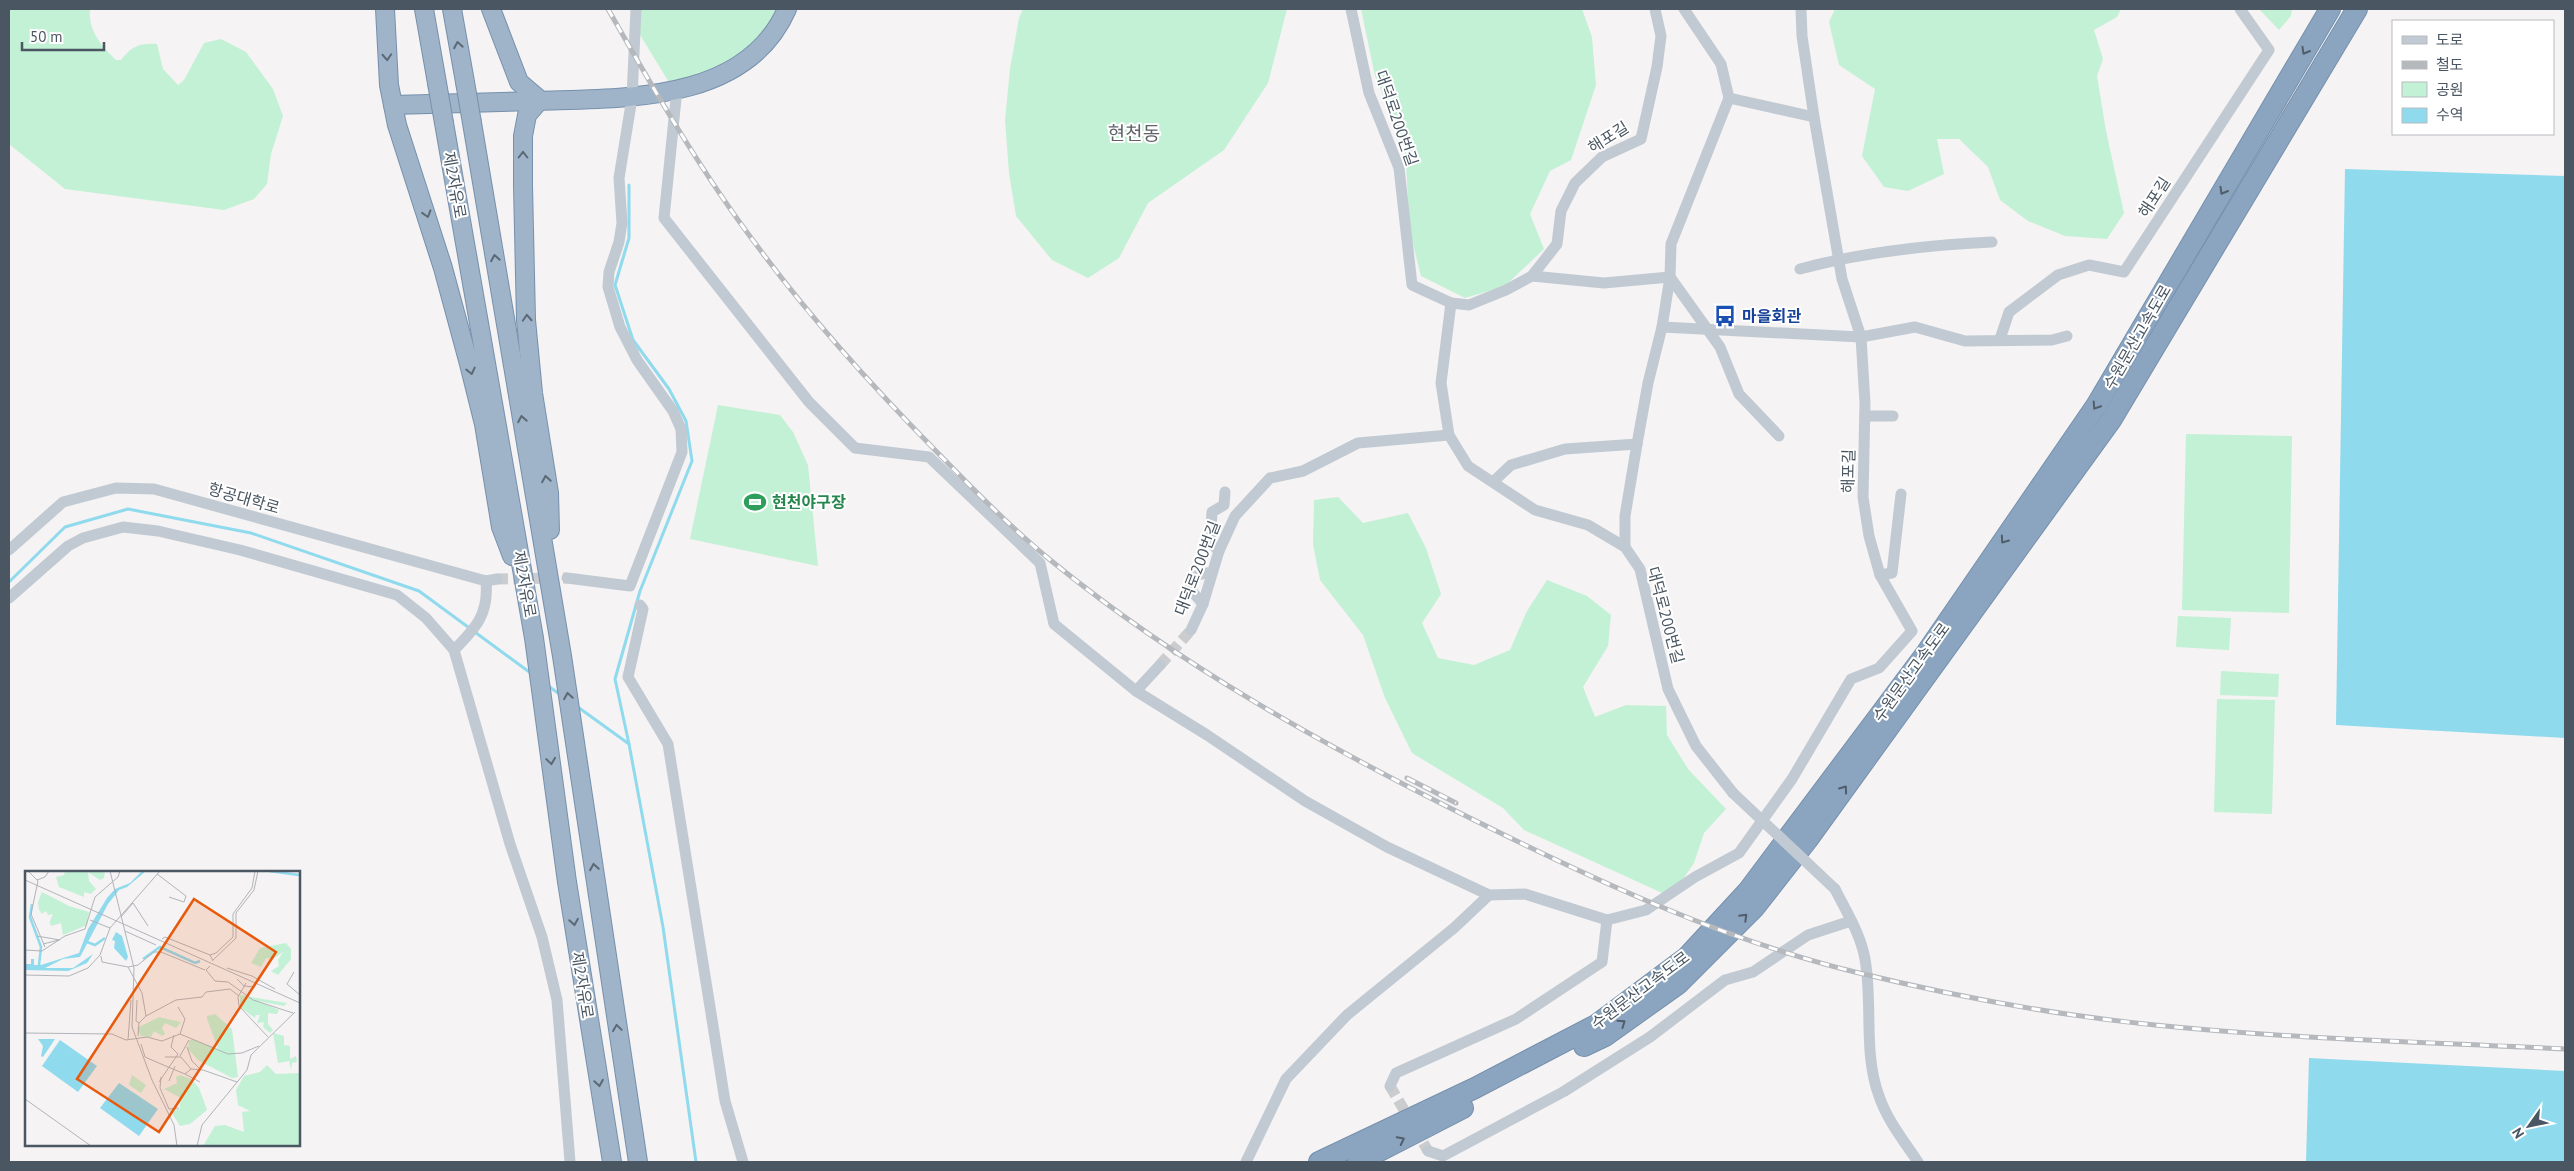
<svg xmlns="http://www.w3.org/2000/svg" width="2574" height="1171" font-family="'PT Sans','Noto Sans KR',sans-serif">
  <rect width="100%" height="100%" fill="#f5f3f3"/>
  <!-- green -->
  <g fill="#c3f1d5">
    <path d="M 9,9 L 90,9 C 88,31 101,45 116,60 L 121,60 C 132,46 140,43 157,44 L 163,69 L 178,85 L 184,80 L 204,43 L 221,39 L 246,52 L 273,89 L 283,116 L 271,154 L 267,184 L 254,199 L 224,210 L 65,189 L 9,144 Z"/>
    <polygon points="633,9 781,9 770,26 723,70 670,84 631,20"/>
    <polygon points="1023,9 1287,9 1268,83 1224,150 1148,203 1119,258 1088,278 1052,260 1016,216 1009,173 1005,120 1010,69 1019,18"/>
    <polygon points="1361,9 1582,9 1592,37 1596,85 1571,160 1550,171 1530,214 1544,249 1505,286 1465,298 1421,276 1410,232 1405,148 1375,76"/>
    <polygon points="1835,9 2121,9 2117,17 2094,30 2103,59 2097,76 2106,131 2124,213 2107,239 2065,236 2028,221 2000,200 1988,167 1959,139 1937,139 1944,174 1908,191 1884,187 1862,156 1875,89 1839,65 1829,22"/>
    <polygon points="2259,9 2292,9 2291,16 2279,30"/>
    <polygon points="718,405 780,415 793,432 808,465 818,566 690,539"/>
    <polygon points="2186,434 2292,436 2289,613 2182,610"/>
    <polygon points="1338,497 1363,523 1408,513 1426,548 1441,594 1422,623 1438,658 1474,665 1510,650 1527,611 1547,580 1587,596 1611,615 1608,646 1583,687 1595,717 1626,705 1666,706 1667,735 1688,769 1726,809 1704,833 1694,863 1671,897 1524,830 1503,808 1412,753 1385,698 1363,635 1320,580 1313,544 1314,500"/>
    <polygon points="2178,616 2231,618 2229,650 2176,647"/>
    <polygon points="2221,671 2279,674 2278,697 2220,695"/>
    <polygon points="2217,699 2275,700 2272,814 2214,812"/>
  </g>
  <!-- water -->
  <g fill="#90daee">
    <polygon points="2345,169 2565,176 2565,738 2336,725"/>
    <polygon points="2309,1058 2565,1071 2565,1162 2306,1162"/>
  </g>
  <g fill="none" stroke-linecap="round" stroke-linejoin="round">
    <!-- stream -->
    <g stroke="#90daee" stroke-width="3">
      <polyline points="629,185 629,238 615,285 633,340 669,389 686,421 692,461 640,591 615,679 629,744"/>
      <polyline points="9,582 65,527 128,509 251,533 419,591 532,674"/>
      <polyline points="547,685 562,696"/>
      <polyline points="575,705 629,744 663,927 696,1162"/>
    </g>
    <!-- minor-tunnel -->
    <g stroke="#caccce" stroke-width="11" stroke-dasharray="11 5.5" stroke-linecap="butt">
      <polyline points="497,579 567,578"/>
      <polyline points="1160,665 1191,630"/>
      <polyline points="1390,1086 1428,1151"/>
    </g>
    <!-- trunk casing -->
    <g stroke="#7690ad" stroke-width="20">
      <g id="trunk">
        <polyline points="385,9 389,85 397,125 443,268 469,364 484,424 501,527 512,556"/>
        <polyline points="424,9 437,83"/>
        <polyline points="452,9 465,82"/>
        <polyline points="491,9 519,82 540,100 527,115 523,136 523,186 526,320 533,393 549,493 550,530"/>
        <path d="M 393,105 C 441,104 490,102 538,101 C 624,98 746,103 787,9"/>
        <polyline points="444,123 534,638 567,882 612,1162"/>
        <polyline points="472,123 562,656 638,1162"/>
      </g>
    </g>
    <!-- motorway casing -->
    <g stroke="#7690ad" stroke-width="22">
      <g id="motorway">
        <polyline points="1584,1046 1605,1036 1678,984 1754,908 1808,839 2111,420 2357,9"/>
        <polyline points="1319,1162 1475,1088 1596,1025 1687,957 1748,891 1927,652 2096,406 2330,9"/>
        <polyline points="1358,1162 1463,1108"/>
      </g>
    </g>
    <!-- minor -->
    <g stroke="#c1cad2" stroke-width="11">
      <polyline points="1351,9 1369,93 1399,168 1412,285 1451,303 1441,383 1449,435 1468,466 1535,510 1588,525 1625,547 1640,569 1668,689 1696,746 1733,793"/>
      <polyline points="1801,9 1802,36 1814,117"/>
      <polyline points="677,89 664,218 809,402 855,448 929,457 1040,563 1054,624 1136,691 1207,735 1305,801 1387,847 1489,895 1454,928 1347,1015 1286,1079 1246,1162"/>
      <polyline points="1729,98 1671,244 1670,277 1720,347 1739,394 1779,436"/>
      <path d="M 1800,269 C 1863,252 1927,245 1992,242"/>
      <polyline points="1532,276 1557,244 1561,211 1575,183 1602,157 1641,139 1657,67 1661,36 1655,9"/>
      <polyline points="1451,303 1469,305 1506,290 1532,276 1604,283 1670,277 1662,327"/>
      <polyline points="2000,339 2009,312 2058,275 2089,265 2124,272 2269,50 2240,9"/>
      <polyline points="1865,416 1893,416"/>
      <polyline points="1493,482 1511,465 1565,449 1637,444 1648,383 1662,327 1861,337 1915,327 1965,341 2052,340 2067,336"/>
      <polyline points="1625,547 1625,516 1637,444"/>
      <polyline points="9,550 63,502 116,488 154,489 486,581"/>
      <polyline points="1219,551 1210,542 1212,512 1224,505 1225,492"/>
      <polyline points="1880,575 1892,573 1901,494"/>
      <polyline points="567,578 630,586 682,452 681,429 673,411 637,360 620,327 608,287 609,272 619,242 622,223 619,178 632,98 636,9"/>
      <path d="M 497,579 L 486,581 C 489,614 476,628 454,650 L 510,844 L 542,937 L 557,1000 L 570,1162"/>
      <polyline points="9,598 68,546 83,538 123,527 158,531 240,550 397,595 426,618 454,650"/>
      <polyline points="1203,604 1190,589 1194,576 1211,572"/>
      <polyline points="640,605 643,609 628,677 668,744 725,1101 743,1162"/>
      <polyline points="1191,630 1203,604 1219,551 1235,516 1270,478 1303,471 1358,443 1449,435"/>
      <polyline points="1136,691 1160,665"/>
      <path d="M 1835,889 C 1846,911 1861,935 1865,959 C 1873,1004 1863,1053 1879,1096 C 1887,1120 1904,1141 1918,1162"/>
      <polyline points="1489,895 1525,894 1607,920 1646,910 1695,877 1739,853 1792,779 1851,679 1879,668 1912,631 1880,575 1869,536 1863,497 1865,403 1861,337 1842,279 1814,117 1729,98 1721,64 1684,9"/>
      <polyline points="1390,1086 1396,1073 1516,1019 1602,962 1607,920"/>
      <polyline points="1428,1151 1443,1156 1563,1092 1650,1037 1725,980 1753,972 1808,935 1851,921"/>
    </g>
    <!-- trunk -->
    <use href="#trunk" stroke="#9fb4c9" stroke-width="18"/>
    <!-- motorway -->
    <use href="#motorway" stroke="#8ba5c1" stroke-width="20"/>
    <!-- rail casing -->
    <g stroke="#b5b8bd" stroke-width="5">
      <g id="rail">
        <path d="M 608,9 C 654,90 701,172 758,247 C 812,320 872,386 935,450 C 973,489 1012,529 1054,563 C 1182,667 1327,747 1474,820 C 1597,881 1721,939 1855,972 C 1953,996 2054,1015 2155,1025 C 2291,1039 2429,1042 2565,1049"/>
        <polyline points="1407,778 1456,803"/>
      </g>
    </g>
    <!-- rail -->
    <use href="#rail" stroke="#fff" stroke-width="3" stroke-dasharray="9" stroke-linecap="butt"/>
    <!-- trunk-bridge casing -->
    <g stroke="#7690ad" stroke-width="20" stroke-linecap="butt">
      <g id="trunk-bridge">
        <polyline points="465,82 472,123"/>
        <polyline points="437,83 444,123"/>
      </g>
    </g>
    <!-- minor-bridge -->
    <polyline stroke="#c1cad2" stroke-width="11" points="1733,793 1835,889"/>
    <!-- trunk-bridge -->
    <use href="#trunk-bridge" stroke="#9fb4c9" stroke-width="18"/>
  </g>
  <!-- one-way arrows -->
  <defs><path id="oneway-chevron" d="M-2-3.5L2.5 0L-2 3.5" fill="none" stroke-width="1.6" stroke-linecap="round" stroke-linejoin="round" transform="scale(1.25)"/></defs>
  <g stroke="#5b6976">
    <use href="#oneway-chevron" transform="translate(458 45) rotate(-100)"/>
    <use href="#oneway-chevron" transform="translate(387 57) rotate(87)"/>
    <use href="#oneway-chevron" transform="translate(523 155) rotate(-90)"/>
    <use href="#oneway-chevron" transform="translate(427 214) rotate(73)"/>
    <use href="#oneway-chevron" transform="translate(495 258) rotate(-100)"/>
    <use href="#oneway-chevron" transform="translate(527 318) rotate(-93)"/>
    <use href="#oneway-chevron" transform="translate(471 371) rotate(77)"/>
    <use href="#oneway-chevron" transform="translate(522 419) rotate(-100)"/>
    <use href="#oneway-chevron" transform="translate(546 479) rotate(-99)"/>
    <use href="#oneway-chevron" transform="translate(568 696) rotate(-99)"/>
    <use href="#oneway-chevron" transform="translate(551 761) rotate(82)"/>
    <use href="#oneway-chevron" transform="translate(594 867) rotate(-99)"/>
    <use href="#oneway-chevron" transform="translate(574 922) rotate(81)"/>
    <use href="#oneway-chevron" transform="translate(617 1028) rotate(-98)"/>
    <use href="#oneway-chevron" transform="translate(599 1083) rotate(81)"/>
  </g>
  <g stroke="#505e6b">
    <use href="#oneway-chevron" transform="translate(2305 51) rotate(120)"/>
    <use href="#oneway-chevron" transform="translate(2223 191) rotate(120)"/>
    <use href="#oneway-chevron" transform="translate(2096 406) rotate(123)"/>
    <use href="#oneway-chevron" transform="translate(2004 540) rotate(125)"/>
    <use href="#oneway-chevron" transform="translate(1844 789) rotate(-54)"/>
    <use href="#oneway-chevron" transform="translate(1744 917) rotate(-45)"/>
    <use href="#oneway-chevron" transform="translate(1622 1023) rotate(-35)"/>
    <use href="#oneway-chevron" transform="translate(1401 1140) rotate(-27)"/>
  </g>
  <!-- icons -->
  <defs>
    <g id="bus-bare" transform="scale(1.725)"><path d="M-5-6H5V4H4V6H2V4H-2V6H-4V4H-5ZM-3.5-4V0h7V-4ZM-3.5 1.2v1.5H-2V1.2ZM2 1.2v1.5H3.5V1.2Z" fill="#1a4fb4" stroke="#fff" stroke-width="2.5" paint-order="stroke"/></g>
    <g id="stadium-bare" transform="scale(1.725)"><path d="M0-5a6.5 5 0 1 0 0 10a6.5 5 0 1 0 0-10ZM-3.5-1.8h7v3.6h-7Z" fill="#2e9e5b" stroke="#fff" stroke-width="2.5" paint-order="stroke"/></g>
  </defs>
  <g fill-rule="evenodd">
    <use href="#bus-bare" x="1725" y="316"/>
    <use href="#stadium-bare" x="755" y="502"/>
  </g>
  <g text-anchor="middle" stroke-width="4" stroke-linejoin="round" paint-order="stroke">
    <!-- street labels -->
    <g font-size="16" fill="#4a5661" stroke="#fff">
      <text transform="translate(1397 118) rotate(71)" y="6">대덕로200번길</text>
      <text transform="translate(1608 137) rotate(-32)" y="6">해포길</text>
      <text transform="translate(455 185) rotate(80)" y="6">제2자유로</text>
      <text transform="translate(2154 197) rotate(-57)" y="6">해포길</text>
      <text transform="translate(2137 337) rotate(-60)" y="6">수원문산고속도로</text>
      <text transform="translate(1848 471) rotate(-89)" y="6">해포길</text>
      <text transform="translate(244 498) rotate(16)" y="6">항공대학로</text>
      <text transform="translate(1197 568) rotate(-69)" y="6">대덕로200번길</text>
      <text transform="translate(525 584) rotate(80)" y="6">제2자유로</text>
      <text transform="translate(1666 615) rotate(75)" y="6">대덕로200번길</text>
      <text transform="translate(1911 672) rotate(-54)" y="6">수원문산고속도로</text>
      <text transform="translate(583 985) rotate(81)" y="6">제2자유로</text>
      <text transform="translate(1640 990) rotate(-37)" y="6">수원문산고속도로</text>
    </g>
    <!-- transit labels -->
    <g font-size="16" font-weight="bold" fill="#164399" stroke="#fff" text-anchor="start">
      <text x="1742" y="322">마을회관</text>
    </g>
    <!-- leisure labels -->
    <g font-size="16" font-weight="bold" fill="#27864d" stroke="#fff" text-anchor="start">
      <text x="772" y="508">현천야구장</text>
    </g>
    <!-- quarter labels -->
    <g font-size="19" fill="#5f6368" stroke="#fff">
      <text x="1134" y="140">현천동</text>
    </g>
  </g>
  <!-- overview -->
  <g transform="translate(25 871)">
    <rect width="275" height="275" fill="#f5f3f3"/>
    <path d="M 40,0 L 80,0 L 79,7 L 75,9 L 63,1 L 64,10 L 71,18 L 66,23 L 59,21 L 59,26 L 34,16 L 31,6 L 39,4 ZM 17,21 L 44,35 L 64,41 L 62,54 L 38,64 L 36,52 L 26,55 L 25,51 L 23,55 L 28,43 L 23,44 L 21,40 L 17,43 L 14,39 L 13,31 ZM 261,72 L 266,78 L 266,88 L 253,104 L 246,100 L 254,95 L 253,89 L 258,81 L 248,88 L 241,87 L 236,96 L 226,92 L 235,77 ZM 215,124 L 262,132 L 259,135 L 233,130 L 254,139 L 252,143 L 243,142 L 243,153 L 248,159 L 245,162 L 238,156 L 239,151 L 232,152 L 235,144 L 231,144 L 230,147 L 215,136 ZM 190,143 L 207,158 L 213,206 L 207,207 L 173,189 L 163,178 L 164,170 L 167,168 L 193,178 L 182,148 L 182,145 ZM 134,146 L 156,151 L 151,157 L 140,152 L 137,157 L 140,163 L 137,165 L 129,160 L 126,166 L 116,165 L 112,157 ZM 248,162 L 259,165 L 259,174 L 265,175 L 265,188 L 271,185 L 272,191 L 267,192 L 266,198 L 264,190 L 253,192 ZM 242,194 L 251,203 L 275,202 L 275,275 L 178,275 L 190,255 L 200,254 L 219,261 L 217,241 L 225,240 L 213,234 L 211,219 L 219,205 L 235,201 ZM 107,204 L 121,214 L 116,222 L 104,214 ZM 155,204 L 166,208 L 174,217 L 182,239 L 165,253 L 155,255 L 145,239 L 155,238 L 154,226 L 139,218 L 152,212 L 151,206 Z" fill="#c3f1d5"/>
    <path d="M 117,0 L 121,0 L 102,16 L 94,19 L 83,33 L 55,86 L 38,88 L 20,97 L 48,97 L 68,83 L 62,92 L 43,100 L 0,99 L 0,93 L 6,93 L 6,88 L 9,88 L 9,94 L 16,94 L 54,82 L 63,58 L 82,27 L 90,18 L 105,12 ZM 91,61 L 97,65 L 103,86 L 101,90 L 89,77 L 90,70 L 87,69 ZM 30,168 L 18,186 L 16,185 L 18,175 L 13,168 ZM 35,169 L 72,195 L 53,221 L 17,195 ZM 94,212 L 133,238 L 114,265 L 75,237 Z" fill="#90daee"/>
    <path fill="none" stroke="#90daee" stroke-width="2.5" d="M 244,0 L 274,4M 7,33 L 5,46 L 16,76 L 14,94M 62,71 L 70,74 L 80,67M 118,88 L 135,76 L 170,92 L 175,90"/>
    <path fill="none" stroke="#b1b4b9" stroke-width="1" d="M 3,0 L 13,10 L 6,43 L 20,76M 85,0 L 109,97 L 107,156 L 127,209 L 149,254 L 152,275M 132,3 L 161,25 L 159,31 L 144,26M 0,9 L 275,132M 12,9 L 20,6 L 24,0M 96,46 L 108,32 L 123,55M 65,49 L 85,57M 100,60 L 131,74M 12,65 L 35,69M 137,68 L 140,66 L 185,84 L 188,90M 18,73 L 34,69M 0,79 L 17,80 L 40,65 L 60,58 L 70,26 L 93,6 L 95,0M 185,84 L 191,82 L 208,66 L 208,43 L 227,17 L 230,0M 76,85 L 77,91 L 103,96 L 113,94 L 129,81 L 136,81 L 180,99M 188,89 L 211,67 L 211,42 L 229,19 L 233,0M 185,95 L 181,99 L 190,110 L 203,111 L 228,129 L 268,142M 103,96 L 117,122 L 121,145 L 151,129 L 177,126 L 181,121 L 205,118 L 214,125M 202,97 L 227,105 L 250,118M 269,101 L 262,113 L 275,124M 0,104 L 44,105 L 63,97 L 75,84 L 85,57 L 135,0M 212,108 L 219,115 L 230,116M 221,112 L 213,126 L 214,135 L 243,166M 112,129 L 111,150 L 114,152M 153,136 L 160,148 L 155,163M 0,162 L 87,163 L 101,169 L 122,166 L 137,170 L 155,163 L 203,183 L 217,182 L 234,175M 113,165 L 114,152 L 121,145M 103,169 L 106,129M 116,173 L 120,186 L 143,196 L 160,203 L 166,198 L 178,199 L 212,211M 162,176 L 167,190 L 176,199M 155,185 L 164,169M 140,186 L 156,186 L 166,198M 160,203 L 175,211M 136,206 L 135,217 L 144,238 L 154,237M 144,210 L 150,195M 134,211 L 153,183 L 146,176 L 149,164M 0,228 L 66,275M 172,275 L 177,254 L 222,199 L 226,184 L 270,141"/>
    <path fill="#e8590c" fill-opacity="0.15" stroke="#e8590c" stroke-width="2.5" d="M 169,28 L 251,81 L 134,261 L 52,208 Z"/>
    <rect width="275" height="275" fill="none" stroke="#4a5661" stroke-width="2.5"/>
  </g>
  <!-- border -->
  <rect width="2574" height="1171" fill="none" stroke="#4a5661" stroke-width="20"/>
  <!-- legend -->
  <rect x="2392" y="20" width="162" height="115" fill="#ffffff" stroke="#b7bbc0"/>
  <rect x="2402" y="36" width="25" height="8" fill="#c1cad2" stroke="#b7bbc0"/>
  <text x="2436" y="45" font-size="15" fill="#4a5661">도로</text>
  <rect x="2402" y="61" width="25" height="8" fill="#b5b8bd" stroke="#b7bbc0"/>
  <text x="2436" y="70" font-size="15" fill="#4a5661">철도</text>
  <rect x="2402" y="82" width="25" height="15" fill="#c3f1d5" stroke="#b7bbc0"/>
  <text x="2436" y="95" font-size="15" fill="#4a5661">공원</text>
  <rect x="2402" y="108" width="25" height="15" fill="#90daee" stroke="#b7bbc0"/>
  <text x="2436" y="120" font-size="15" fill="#4a5661">수역</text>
  <!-- north arrow -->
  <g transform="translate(2529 1126) rotate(237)" stroke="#ffffff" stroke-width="4" paint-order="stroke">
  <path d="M0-4L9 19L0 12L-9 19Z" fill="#4a5661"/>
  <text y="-8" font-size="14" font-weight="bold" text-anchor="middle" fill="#4a5661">N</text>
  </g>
  <!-- scale -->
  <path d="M22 42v8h82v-8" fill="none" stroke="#4a5661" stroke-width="2.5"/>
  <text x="30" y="42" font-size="15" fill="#4a5661" stroke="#ffffff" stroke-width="4" paint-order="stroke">50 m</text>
</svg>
